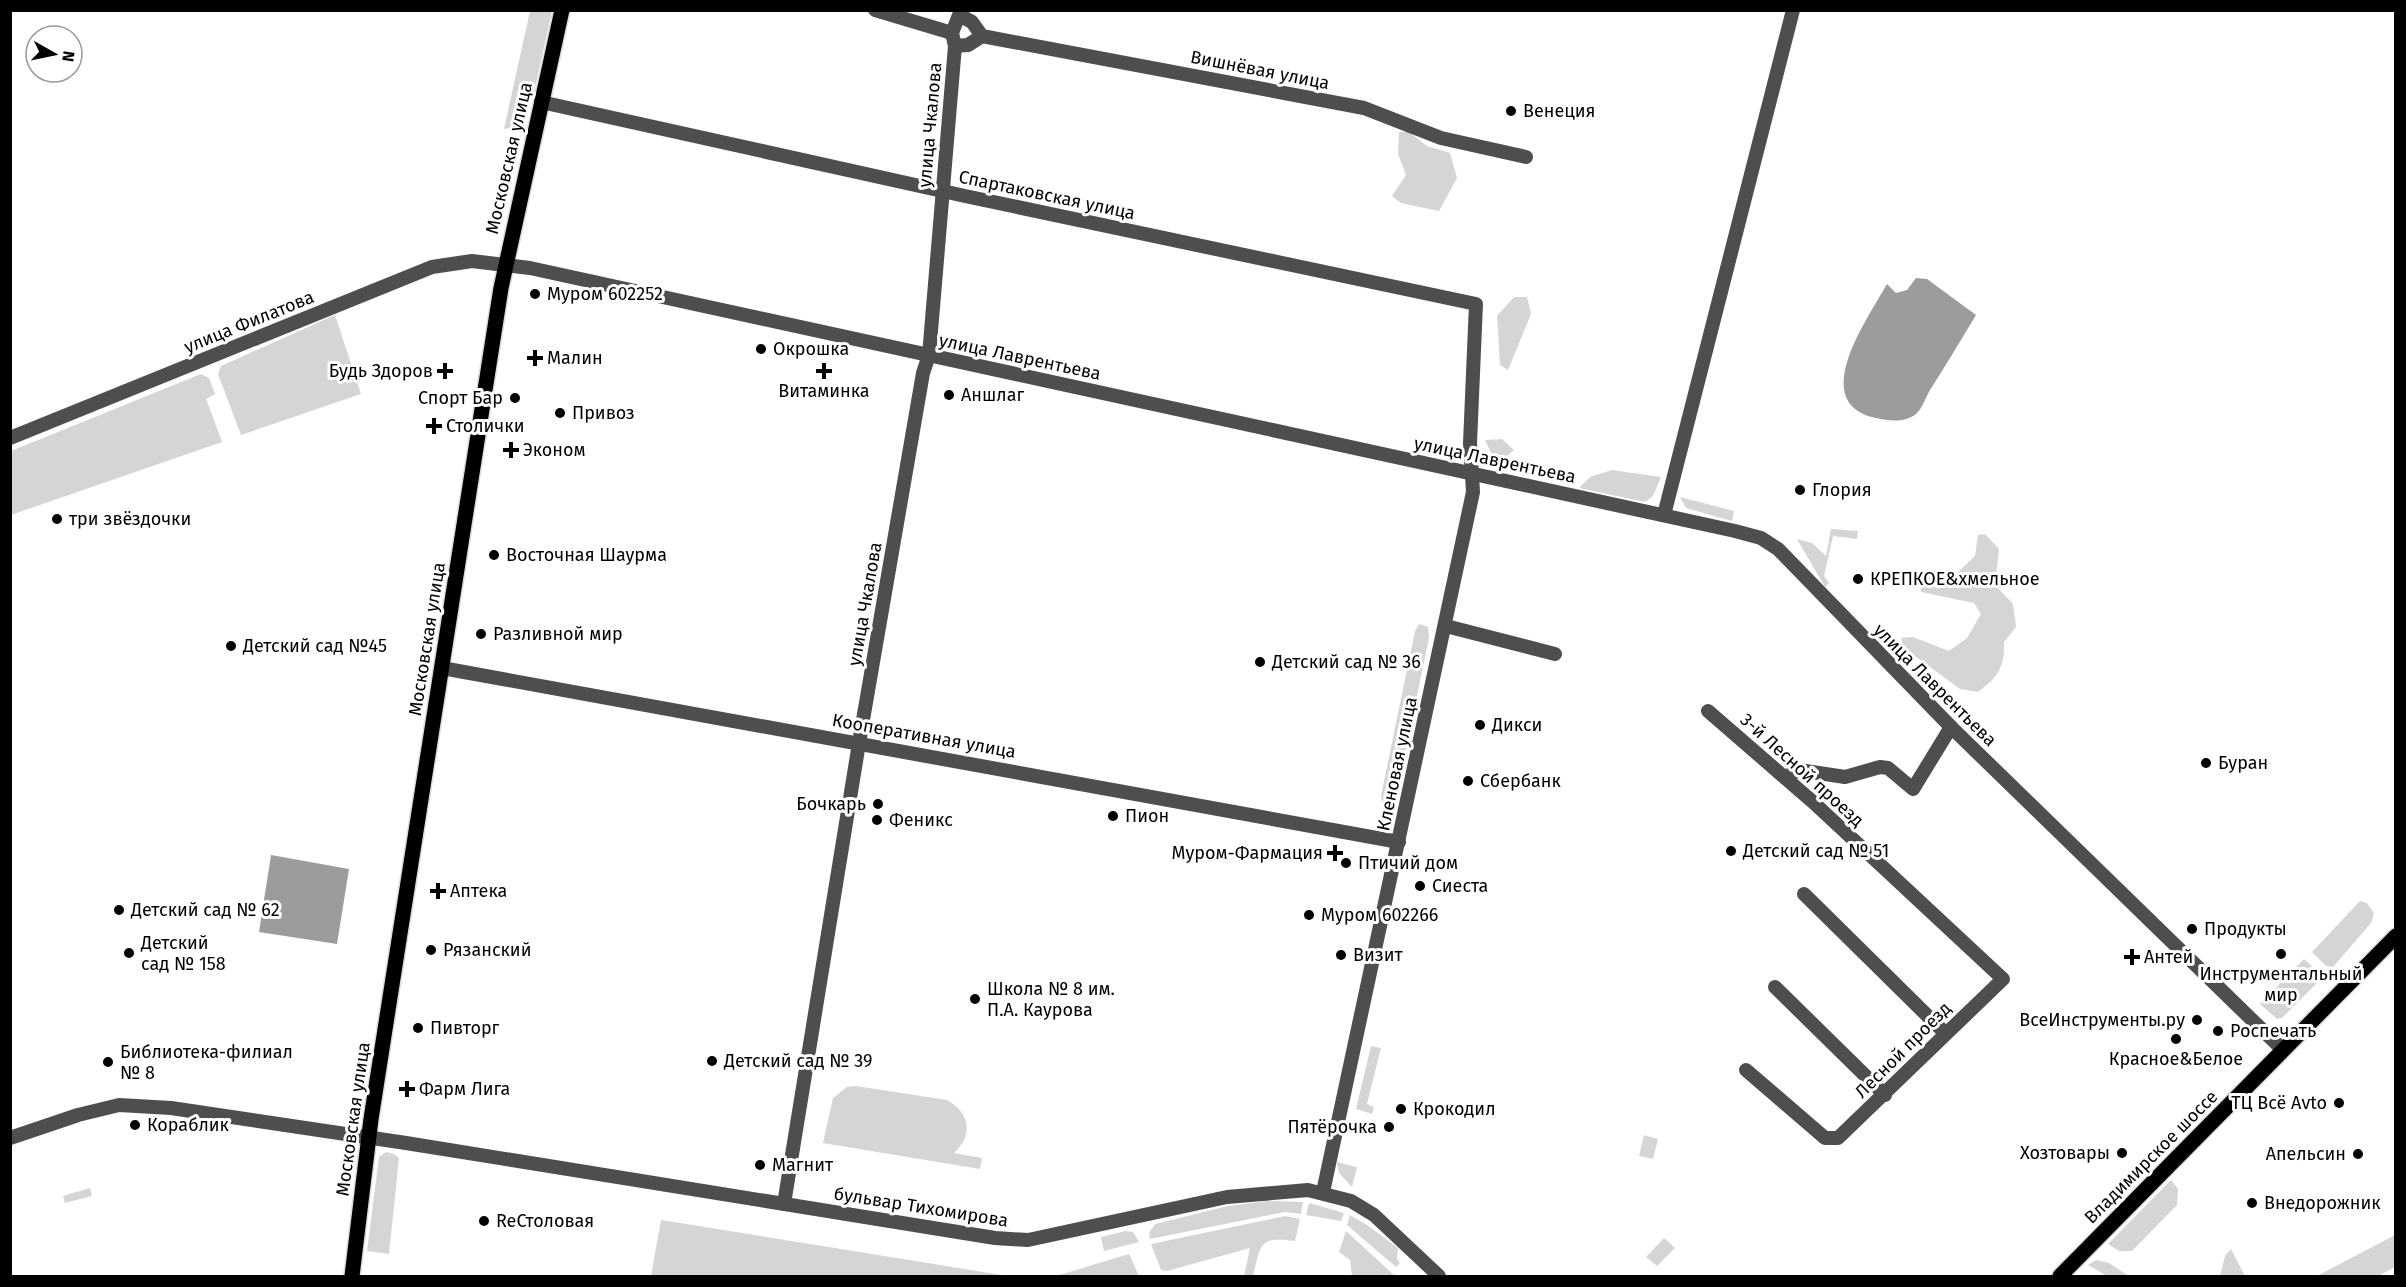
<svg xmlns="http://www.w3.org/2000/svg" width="2406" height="1287" font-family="'Fira Sans',sans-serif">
  <rect width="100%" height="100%" fill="#fff"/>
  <!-- green -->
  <g fill="#d5d5d5">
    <polygon points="530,11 552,11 534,92 523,126 504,129"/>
    <polygon points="1399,132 1409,132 1427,146 1450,153 1457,178 1439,211 1401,203 1392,196 1406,175 1398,154"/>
    <polygon points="1514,297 1527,297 1531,314 1508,370 1500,365 1497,316"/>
    <polygon points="335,315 361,394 241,435 218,374 221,366"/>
    <polygon points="201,374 209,378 215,394 206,399 222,442 11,515 11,451"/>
    <polygon points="1502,439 1514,450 1505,458 1492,455 1485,440"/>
    <polygon points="1612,470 1661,477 1653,496 1645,502 1579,488 1590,477"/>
    <polygon points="1680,497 1734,511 1732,521 1686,508"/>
    <polygon points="1831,529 1858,531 1857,539 1833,536 1824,576 1829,583 1825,587 1797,539 1812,543 1826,556"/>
    <path d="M 1985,534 L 1999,549 L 1995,585 L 2013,604 L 2016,627 L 2004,642 C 2005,667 1998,677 1978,692 L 1960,689 L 1904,648 L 1901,638 L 1913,637 L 1949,651 L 1967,638 L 1981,614 L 1974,603 L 1921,592 L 1920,582 L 1933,575 L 1957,573 L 1975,556 L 1978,535 Z"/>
    <polygon points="1419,624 1428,627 1429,638 1394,805 1390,811 1383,808 1381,796 1415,631"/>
    <polygon points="2360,901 2367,903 2374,913 2371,923 2333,967 2326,966 2312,952"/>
    <polygon points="2304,959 2317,971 2318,982 2282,1018 2277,1019 2260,1004"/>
    <polygon points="1371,1046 1381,1048 1367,1104 1374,1107 1372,1114 1356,1109"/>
    <path d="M 856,1086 L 947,1100 C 970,1113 974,1135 954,1153 L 982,1158 L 980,1169 L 823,1143 L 833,1098 L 847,1087 Z"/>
    <polygon points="1644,1135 1658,1139 1653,1159 1639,1156"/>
    <polygon points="386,1152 394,1154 399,1158 389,1254 367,1251 379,1157"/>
    <polygon points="1337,1162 1357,1167 1352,1187 1339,1173"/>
    <polygon points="2171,1180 2178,1189 2177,1205 2132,1251 2119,1251 2108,1244"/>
    <polygon points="90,1188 92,1196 65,1203 63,1196"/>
    <polygon points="1267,1201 1303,1202 1301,1214 1285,1212 1150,1239 1149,1233 1155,1224 1228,1206"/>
    <polygon points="1309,1203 1344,1213 1341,1221 1306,1215"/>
    <polygon points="1350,1215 1367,1225 1398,1248 1397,1259 1400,1263 1396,1267 1347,1225"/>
    <path d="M 1285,1216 L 1300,1219 L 1295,1241 C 1259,1236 1261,1244 1253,1276 L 1244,1276 L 1250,1248 L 1167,1271 L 1161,1270 L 1151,1244 Z"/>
    <polygon points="661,1220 1008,1276 651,1276"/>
    <polygon points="1125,1231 1133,1232 1139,1242 1104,1251 1101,1237"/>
    <polygon points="1346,1231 1395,1276 1352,1276 1350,1260 1339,1252"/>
    <polygon points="2395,1235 2395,1267 2378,1276 2317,1276"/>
    <polygon points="1664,1238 1675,1248 1657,1266 1646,1257"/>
    <polygon points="2231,1249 2245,1276 2220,1276 2225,1256"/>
    <polygon points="1129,1254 1139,1276 1056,1276"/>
    <polygon points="2096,1260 2109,1263 2129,1276 2107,1276 2088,1265"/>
  </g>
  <!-- water -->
  <g fill="#9c9c9c">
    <path d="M 1916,278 L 1927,279 L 1976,315 C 1961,340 1946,365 1930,390 C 1926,397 1922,409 1916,414 C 1905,423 1889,421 1876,418 C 1806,403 1869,317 1887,284 L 1896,293 L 1907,290 Z"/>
    <polygon points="271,855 349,869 337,944 259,932"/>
  </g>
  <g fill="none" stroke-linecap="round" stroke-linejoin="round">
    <!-- major casing -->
    <g stroke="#dbdbdb" stroke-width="18">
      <g id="major">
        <polyline points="352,1276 371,1119 501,288 562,10"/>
        <polyline points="2060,1276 2396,936"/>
      </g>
    </g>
    <!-- minor -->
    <g stroke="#4e4e4e" stroke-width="14">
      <polyline points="875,10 952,33"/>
      <polyline points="961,16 972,22 982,36 1364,108 1441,138 1526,157"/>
      <polyline points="955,46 968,45 982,36"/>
      <polyline points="541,102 965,196 1476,304 1470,443 1473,492 1323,1192"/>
      <polyline points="10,438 432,267 472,261 530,268 1735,531 1761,538 1778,549 1951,727 2283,1050"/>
      <polyline points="1664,515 1793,10"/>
      <polyline points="1446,626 1555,654"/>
      <polyline points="442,668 1399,842"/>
      <polyline points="1708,711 1813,802 2003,979 1838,1138 1825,1138 1746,1070"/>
      <polyline points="1785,777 1799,770 1845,777 1880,767 1888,768 1913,789 1951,727"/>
      <polyline points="1804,894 1945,1033"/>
      <polyline points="1775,987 1885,1095"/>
      <polyline points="10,1138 78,1115 119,1105 171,1108 406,1143 995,1238 1028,1240 1227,1197 1308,1190 1351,1201 1374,1215 1439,1276"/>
      <polyline points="784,1204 859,743 923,373 929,355 955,46 952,33 961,10"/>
    </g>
    <!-- major -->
    <use href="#major" stroke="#000" stroke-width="15"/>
  </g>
  <!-- markers -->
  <g fill="#000" stroke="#fff" stroke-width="2">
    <circle cx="1511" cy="111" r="6"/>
    <circle cx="535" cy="294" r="6"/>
    <circle cx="761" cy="349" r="6"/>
    <path d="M532 349h6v6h6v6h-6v6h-6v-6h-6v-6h6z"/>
    <path d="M442 362h6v6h6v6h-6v6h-6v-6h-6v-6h6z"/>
    <path d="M821 362h6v6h6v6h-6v6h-6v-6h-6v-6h6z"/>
    <circle cx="949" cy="395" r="6"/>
    <circle cx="515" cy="398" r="6"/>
    <circle cx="560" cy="413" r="6"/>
    <path d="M431 417h6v6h6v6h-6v6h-6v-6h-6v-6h6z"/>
    <path d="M508 441h6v6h6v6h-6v6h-6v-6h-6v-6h6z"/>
    <circle cx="1800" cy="490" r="6"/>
    <circle cx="57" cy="519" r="6"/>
    <circle cx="494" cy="555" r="6"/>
    <circle cx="1858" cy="579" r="6"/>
    <circle cx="481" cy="634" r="6"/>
    <circle cx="231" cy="646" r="6"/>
    <circle cx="1260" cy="662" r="6"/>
    <circle cx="1480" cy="725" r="6"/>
    <circle cx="2206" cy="763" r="6"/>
    <circle cx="1468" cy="781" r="6"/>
    <circle cx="878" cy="804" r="6"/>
    <circle cx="1113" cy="816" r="6"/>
    <circle cx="877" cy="820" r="6"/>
    <circle cx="1731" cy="851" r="6"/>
    <path d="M1332 844h6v6h6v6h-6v6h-6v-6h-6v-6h6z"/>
    <circle cx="1346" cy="863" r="6"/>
    <circle cx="1420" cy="886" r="6"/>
    <path d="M435 882h6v6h6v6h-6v6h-6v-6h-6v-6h6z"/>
    <circle cx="119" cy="910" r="6"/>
    <circle cx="1309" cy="915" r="6"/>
    <circle cx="2192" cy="929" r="6"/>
    <circle cx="431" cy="950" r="6"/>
    <circle cx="129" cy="953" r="6"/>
    <circle cx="2281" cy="954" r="6"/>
    <circle cx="1341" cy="955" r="6"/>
    <path d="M2129 948h6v6h6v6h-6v6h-6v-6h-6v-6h6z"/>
    <circle cx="975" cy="999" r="6"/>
    <circle cx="2197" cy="1020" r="6"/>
    <circle cx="418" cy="1028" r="6"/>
    <circle cx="2218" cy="1031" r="6"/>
    <circle cx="2176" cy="1039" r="6"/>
    <circle cx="712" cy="1061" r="6"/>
    <circle cx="108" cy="1062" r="6"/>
    <path d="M404 1080h6v6h6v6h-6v6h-6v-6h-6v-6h6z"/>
    <circle cx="2339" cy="1103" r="6"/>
    <circle cx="1401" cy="1109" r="6"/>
    <circle cx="135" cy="1125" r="6"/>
    <circle cx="1389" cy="1127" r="6"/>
    <circle cx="2122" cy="1153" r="6"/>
    <circle cx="2358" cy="1154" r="6"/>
    <circle cx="760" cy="1165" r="6"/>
    <circle cx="2252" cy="1203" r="6"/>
    <circle cx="484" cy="1221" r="6"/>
  </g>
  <g text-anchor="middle" stroke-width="6" stroke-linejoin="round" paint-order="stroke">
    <!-- street labels -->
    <g font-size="18" fill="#000" stroke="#fff">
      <text transform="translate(1260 70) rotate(11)" y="6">Вишнёвая улица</text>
      <text transform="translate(930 125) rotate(-85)" y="6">улица Чкалова</text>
      <text transform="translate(509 158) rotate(-77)" y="6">Московская улица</text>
      <text transform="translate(1047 195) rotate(12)" y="6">Спартаковская улица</text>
      <text transform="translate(249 322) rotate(-22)" y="6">улица Филатова</text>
      <text transform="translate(1020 357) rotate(12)" y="6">улица Лаврентьева</text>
      <text transform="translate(1495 460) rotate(12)" y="6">улица Лаврентьева</text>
      <text transform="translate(865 604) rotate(-80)" y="6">улица Чкалова</text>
      <text transform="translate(427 639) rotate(-81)" y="6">Московская улица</text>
      <text transform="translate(1935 685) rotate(45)" y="6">улица Лаврентьева</text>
      <text transform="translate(924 736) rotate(10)" y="6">Кооперативная улица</text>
      <text transform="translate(1397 764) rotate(-78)" y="6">Кленовая улица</text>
      <text transform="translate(1802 770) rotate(42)" y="6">3-й Лесной проезд</text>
      <text transform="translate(1903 1050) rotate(-45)" y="6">Лесной проезд</text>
      <text transform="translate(353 1119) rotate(-82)" y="6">Московская улица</text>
      <text transform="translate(2151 1157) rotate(-45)" y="6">Владимирское шоссе</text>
      <text transform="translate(921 1207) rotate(9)" y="6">бульвар Тихомирова</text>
    </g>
    <!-- poi labels -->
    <g font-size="18" fill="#000" stroke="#fff" text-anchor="start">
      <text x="1523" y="117">Венеция</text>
      <text x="547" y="300">Муром 602252</text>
      <text x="773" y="355">Окрошка</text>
      <text x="547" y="364">Малин</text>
      <text x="433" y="377" text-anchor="end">Будь Здоров</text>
      <text x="824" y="397" text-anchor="middle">Витаминка</text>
      <text x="961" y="401">Аншлаг</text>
      <text x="503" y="404" text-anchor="end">Спорт Бар</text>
      <text x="572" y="419">Привоз</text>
      <text x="446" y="432">Столички</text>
      <text x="523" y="456">Эконом</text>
      <text x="1812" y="496">Глория</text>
      <text x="69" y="525">три звёздочки</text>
      <text x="506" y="561">Восточная Шаурма</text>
      <text x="1870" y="585">КРЕПКОЕ&amp;хмельное</text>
      <text x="493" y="640">Разливной мир</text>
      <text x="243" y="652">Детский сад №45</text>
      <text x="1272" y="668">Детский сад № 36</text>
      <text x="1492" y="731">Дикси</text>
      <text x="2218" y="769">Буран</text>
      <text x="1480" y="787">Сбербанк</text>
      <text x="866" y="810" text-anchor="end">Бочкарь</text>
      <text x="1125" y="822">Пион</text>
      <text x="889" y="826">Феникс</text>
      <text x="1743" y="857">Детский сад № 51</text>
      <text x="1323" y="859" text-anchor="end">Муром-Фармация</text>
      <text x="1358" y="869">Птичий дом</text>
      <text x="1432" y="892">Сиеста</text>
      <text x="450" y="897">Аптека</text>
      <text x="131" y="916">Детский сад № 62</text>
      <text x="1321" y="921">Муром 602266</text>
      <text x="2204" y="935">Продукты</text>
      <text x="141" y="949">Детский<tspan x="141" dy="21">сад № 158</tspan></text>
      <text x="443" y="956">Рязанский</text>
      <text x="1353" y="961">Визит</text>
      <text x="2144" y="963">Антей</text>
      <text x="2281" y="980" text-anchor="middle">Инструментальный<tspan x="2281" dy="21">мир</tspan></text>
      <text x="987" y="995">Школа № 8 им.<tspan x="987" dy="21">П.А. Каурова</tspan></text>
      <text x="2185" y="1026" text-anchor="end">ВсеИнструменты.ру</text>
      <text x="430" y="1034">Пивторг</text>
      <text x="2230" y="1037">Роспечать</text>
      <text x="120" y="1058">Библиотека-филиал<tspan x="120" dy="21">№ 8</tspan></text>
      <text x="2176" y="1065" text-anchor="middle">Красное&amp;Белое</text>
      <text x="724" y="1067">Детский сад № 39</text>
      <text x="419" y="1095">Фарм Лига</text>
      <text x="2327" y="1109" text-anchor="end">ТЦ Всё Avto</text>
      <text x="1413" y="1115">Крокодил</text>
      <text x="147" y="1131">Кораблик</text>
      <text x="1377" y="1133" text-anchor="end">Пятёрочка</text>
      <text x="2110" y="1159" text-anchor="end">Хозтовары</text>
      <text x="2346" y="1160" text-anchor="end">Апельсин</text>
      <text x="772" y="1171">Магнит</text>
      <text x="2264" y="1209">Внедорожник</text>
      <text x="496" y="1227">ReСтоловая</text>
    </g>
  </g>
  <!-- border -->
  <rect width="2406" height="1287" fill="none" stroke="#000000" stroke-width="24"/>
  <!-- north arrow -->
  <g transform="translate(54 54) rotate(99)"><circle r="28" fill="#ffffff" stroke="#999999" stroke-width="1.5"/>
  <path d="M0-4.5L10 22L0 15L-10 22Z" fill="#000000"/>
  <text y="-9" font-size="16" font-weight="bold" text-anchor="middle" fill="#000000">N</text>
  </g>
</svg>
